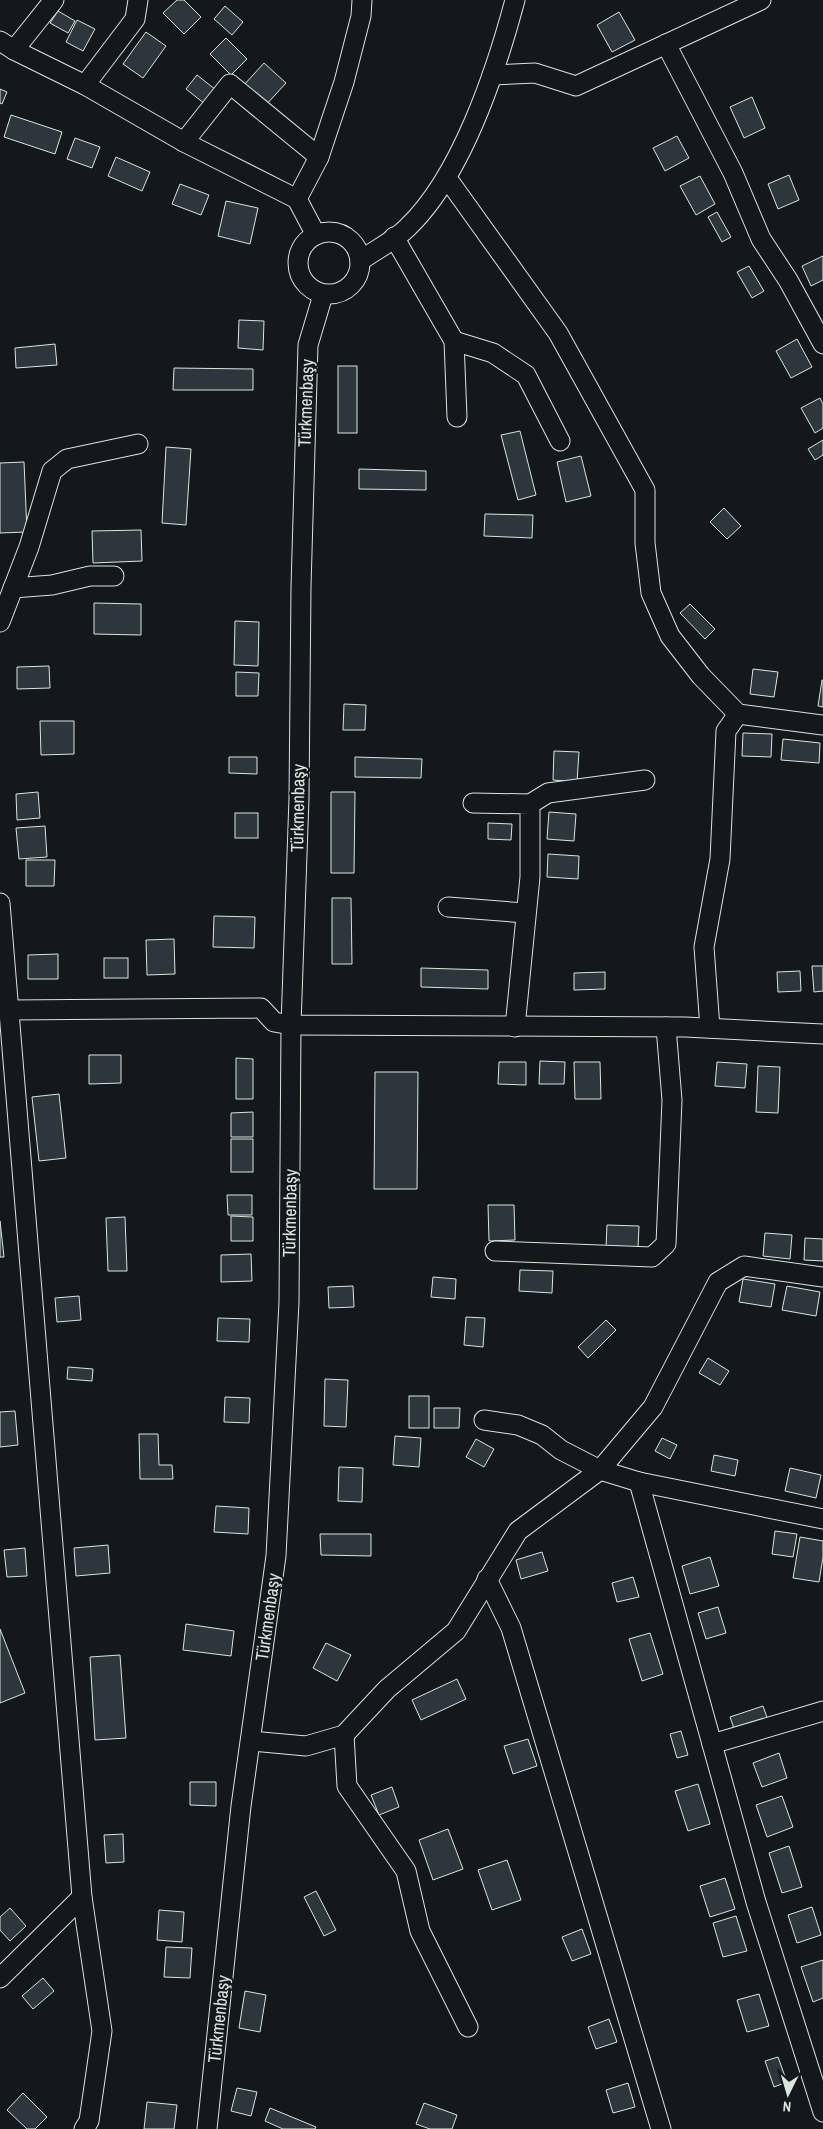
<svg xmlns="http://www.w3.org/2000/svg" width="823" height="2129" font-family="'Archivo Narrow',sans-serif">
  <rect width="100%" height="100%" fill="#14181c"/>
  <!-- building -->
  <g fill="#2c363c" stroke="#d8e6dc">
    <polygon points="177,0 184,0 201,17 184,34 163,13"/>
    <polygon points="225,6 243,22 232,35 214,19"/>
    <polygon points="58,11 75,21 68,33 50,23"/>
    <polygon points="619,12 635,40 612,52 597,25"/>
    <polygon points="77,20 95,29 83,51 66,42"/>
    <polygon points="146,32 166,46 143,78 123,64"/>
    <polygon points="226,38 247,59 231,75 210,54"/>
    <polygon points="264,63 286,83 265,106 243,86"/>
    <polygon points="197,75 216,90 205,104 186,89"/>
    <polygon points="0,89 7,92 2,104 0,103"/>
    <polygon points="752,97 765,128 744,138 730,107"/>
    <polygon points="11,115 62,132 55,154 4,137"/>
    <polygon points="677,136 689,158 665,171 653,148"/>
    <polygon points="75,138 100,147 92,168 67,159"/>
    <polygon points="116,157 150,172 142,191 108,176"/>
    <polygon points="789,175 799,200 778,209 768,184"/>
    <polygon points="700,176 715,204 696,215 680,186"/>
    <polygon points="180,184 209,195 201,215 172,204"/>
    <polygon points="226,201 258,208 250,244 218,236"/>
    <polygon points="717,212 731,237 722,242 708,217"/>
    <polygon points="823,256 823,280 811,286 802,266"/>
    <polygon points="749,266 764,291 752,298 737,272"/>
    <polygon points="239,320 264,321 263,350 238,348"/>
    <polygon points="797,339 812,367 791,378 776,351"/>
    <polygon points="55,344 57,365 16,368 15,348"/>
    <rect x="338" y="366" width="19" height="67"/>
    <polygon points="174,368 253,369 253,390 173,390"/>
    <polygon points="820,398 823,404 823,428 815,433 801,408"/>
    <polygon points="520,431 536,495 518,500 501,435"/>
    <polygon points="823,440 823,455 815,460 808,449"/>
    <polygon points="166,447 191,449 186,525 162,523"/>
    <polygon points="581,456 591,496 566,502 557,462"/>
    <polygon points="24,462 27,532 0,533 0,463"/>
    <polygon points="359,469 426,471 426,490 359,489"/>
    <polygon points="724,508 741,526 727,539 710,522"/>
    <polygon points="485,514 533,515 532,538 484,536"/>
    <polygon points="141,530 142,561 93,563 92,531"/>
    <polygon points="94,603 141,604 141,635 94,634"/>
    <polygon points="690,604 715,629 705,639 680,613"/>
    <polygon points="235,621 259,622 258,666 234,665"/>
    <polygon points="49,666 50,688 17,689 17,667"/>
    <polygon points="753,669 778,672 774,697 750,694"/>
    <polygon points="236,672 259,673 258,696 236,696"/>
    <polygon points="822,680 823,680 823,707 818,706"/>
    <polygon points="344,704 366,705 365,730 343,730"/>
    <polygon points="40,721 74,721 74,754 41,755"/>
    <polygon points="743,733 772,734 771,757 742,756"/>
    <polygon points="783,739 820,743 819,763 781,760"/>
    <polygon points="554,751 579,752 577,782 553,780"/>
    <polygon points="229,757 257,757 257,774 229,773"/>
    <polygon points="355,757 422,759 421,778 355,777"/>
    <polygon points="38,792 40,818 17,820 16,794"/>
    <polygon points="331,792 355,792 354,873 331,873"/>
    <polygon points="549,812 576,814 574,841 547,839"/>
    <rect x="235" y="813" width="23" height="25"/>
    <polygon points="488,823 512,824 511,840 488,839"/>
    <polygon points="45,826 47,857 19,859 16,828"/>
    <polygon points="548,854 579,856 578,879 547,877"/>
    <polygon points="26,860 55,860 54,886 26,886"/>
    <polygon points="332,898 351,898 352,964 332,964"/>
    <polygon points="214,916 255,917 254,948 213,947"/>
    <polygon points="174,939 175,974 147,975 146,940"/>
    <polygon points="58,954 58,979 28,979 28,955"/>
    <rect x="104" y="958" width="24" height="20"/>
    <polygon points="812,966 823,966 823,991 814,992"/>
    <polygon points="421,968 488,970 488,989 421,987"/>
    <polygon points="800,971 801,991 778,992 777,972"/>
    <polygon points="605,972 605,989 574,990 574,973"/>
    <polygon points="89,1055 121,1055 121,1083 89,1084"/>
    <polygon points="236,1058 253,1059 253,1099 236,1099"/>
    <polygon points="540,1061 565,1062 564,1084 539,1084"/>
    <polygon points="499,1062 526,1062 526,1085 498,1084"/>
    <polygon points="574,1062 600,1062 601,1099 575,1099"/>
    <polygon points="717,1062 747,1064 745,1088 715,1086"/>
    <polygon points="758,1066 780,1067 778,1113 756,1112"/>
    <polygon points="375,1072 418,1072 417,1189 374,1189"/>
    <polygon points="59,1094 66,1158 39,1161 32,1097"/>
    <polygon points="253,1112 253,1137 231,1137 231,1113"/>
    <rect x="231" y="1139" width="22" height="33"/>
    <polygon points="227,1195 252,1195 252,1215 228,1215"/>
    <polygon points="488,1205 514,1205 515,1240 489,1241"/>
    <polygon points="231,1216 253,1217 253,1241 231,1241"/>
    <polygon points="125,1217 127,1271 108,1271 106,1218"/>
    <polygon points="0,1221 4,1257 0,1257"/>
    <polygon points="607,1225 639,1226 638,1248 606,1247"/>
    <polygon points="765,1233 792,1235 790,1259 763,1256"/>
    <polygon points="805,1238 823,1239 823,1261 804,1260"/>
    <polygon points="251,1254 252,1281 221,1282 221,1255"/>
    <polygon points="520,1270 553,1271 552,1293 519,1291"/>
    <polygon points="433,1277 456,1279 455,1299 431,1297"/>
    <polygon points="743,1279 775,1284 771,1307 739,1302"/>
    <polygon points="353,1286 354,1307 329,1308 328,1287"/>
    <polygon points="787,1286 820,1292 816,1316 782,1310"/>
    <polygon points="79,1296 81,1320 57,1322 55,1298"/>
    <polygon points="466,1317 485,1318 483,1347 464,1345"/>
    <polygon points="218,1318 250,1319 249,1342 217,1341"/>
    <polygon points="606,1320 616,1330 588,1358 578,1347"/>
    <polygon points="708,1358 729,1371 720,1385 699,1373"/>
    <polygon points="68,1367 93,1369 92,1381 67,1379"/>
    <polygon points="325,1379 348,1380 346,1427 324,1426"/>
    <rect x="409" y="1396" width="20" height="32"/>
    <polygon points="225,1397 250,1398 249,1423 224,1422"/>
    <polygon points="434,1408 460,1408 459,1428 434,1428"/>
    <polygon points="15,1411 18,1445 0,1447 0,1412"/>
    <polygon points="139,1434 158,1434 159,1465 172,1465 173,1479 140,1479"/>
    <polygon points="395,1436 421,1438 419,1467 393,1465"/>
    <polygon points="662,1438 677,1445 670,1459 655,1451"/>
    <polygon points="476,1439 494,1449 484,1467 466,1457"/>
    <polygon points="714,1455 738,1460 735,1476 711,1471"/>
    <polygon points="339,1467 363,1468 362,1502 338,1501"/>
    <polygon points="790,1468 821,1475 816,1498 785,1491"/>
    <polygon points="216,1506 249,1508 248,1534 214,1532"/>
    <polygon points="775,1531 797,1534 793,1557 772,1554"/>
    <polygon points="320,1534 371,1534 371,1556 321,1555"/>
    <polygon points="800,1537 823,1541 823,1557 819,1582 793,1578"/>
    <polygon points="108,1545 110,1573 76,1576 74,1548"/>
    <polygon points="25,1548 27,1576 7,1577 4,1550"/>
    <polygon points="542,1552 548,1571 521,1579 516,1560"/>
    <polygon points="710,1557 719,1586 690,1594 682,1566"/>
    <polygon points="633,1577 639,1597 617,1602 612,1583"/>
    <polygon points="718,1607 726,1633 706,1639 698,1613"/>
    <polygon points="186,1624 234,1631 231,1656 183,1650"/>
    <polygon points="0,1629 25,1693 0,1703"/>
    <polygon points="650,1633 663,1674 642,1681 629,1639"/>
    <polygon points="326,1643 351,1655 337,1681 313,1668"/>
    <polygon points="120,1655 126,1738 95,1740 90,1657"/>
    <polygon points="457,1679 466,1699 421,1720 412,1700"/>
    <polygon points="763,1706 769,1723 736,1734 730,1717"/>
    <polygon points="681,1731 688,1755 677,1758 670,1734"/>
    <polygon points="528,1739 537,1766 513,1774 504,1746"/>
    <polygon points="779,1753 787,1778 762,1787 753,1763"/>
    <polygon points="190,1782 216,1782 216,1806 190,1805"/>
    <polygon points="698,1784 710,1824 688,1831 675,1791"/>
    <polygon points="392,1787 399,1807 379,1815 371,1795"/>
    <polygon points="782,1796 793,1827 767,1837 756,1805"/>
    <polygon points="448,1829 463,1869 433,1880 419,1840"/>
    <polygon points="123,1834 124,1862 106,1863 104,1835"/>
    <polygon points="789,1846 802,1887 782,1893 769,1853"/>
    <polygon points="507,1860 521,1900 492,1910 478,1870"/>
    <polygon points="725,1878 735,1909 710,1917 700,1886"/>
    <polygon points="316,1891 336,1930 324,1936 304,1897"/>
    <polygon points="812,1907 821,1935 797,1943 788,1915"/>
    <polygon points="10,1908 26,1926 10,1941 0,1930 0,1917"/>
    <polygon points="159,1910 184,1912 182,1942 157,1940"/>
    <polygon points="736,1916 747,1951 723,1957 713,1923"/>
    <polygon points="582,1929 591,1954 572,1961 562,1937"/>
    <polygon points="166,1947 192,1948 190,1978 164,1977"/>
    <polygon points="823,1960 823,1998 813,2002 801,1967"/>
    <polygon points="43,1978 54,1991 33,2009 22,1996"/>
    <polygon points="245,1991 266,1995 260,2032 239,2028"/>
    <polygon points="759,1994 769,2026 747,2032 737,2000"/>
    <polygon points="609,2019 617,2042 596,2049 588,2027"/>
    <polygon points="778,2057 787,2082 774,2087 765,2061"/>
    <polygon points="628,2083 635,2107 613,2113 606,2090"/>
    <polygon points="237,2088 257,2092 251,2116 231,2111"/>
    <polygon points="23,2093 47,2117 35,2129 27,2129 7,2110"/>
    <polygon points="147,2102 177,2105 174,2129 144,2129"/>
    <polygon points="424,2103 457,2115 452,2129 430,2129 416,2124"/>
    <polygon points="270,2108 316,2127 315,2129 283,2129 265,2121"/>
  </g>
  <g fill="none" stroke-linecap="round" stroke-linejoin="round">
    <!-- minor casing -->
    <g stroke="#d8e6dc" stroke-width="21">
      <g id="minor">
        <polyline points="0,41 14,50 85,85 184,142 297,199 316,235"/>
        <polyline points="666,44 733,173 761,239 788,280 823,344"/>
        <polyline points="14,50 54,0"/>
        <polyline points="492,75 535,73 576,86 761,0"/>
        <polyline points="85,85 135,19 138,0"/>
        <polyline points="184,142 230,84 319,157"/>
        <polyline points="447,178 558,333 645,490 645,543 651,593 670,636 701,676 738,714"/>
        <polyline points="297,199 319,157 344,82 361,16 362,0"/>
        <circle cx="329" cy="263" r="31"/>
        <polyline points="394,237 454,341 457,417"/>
        <path d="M 360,261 C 375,250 394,241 407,228 C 461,177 496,71 515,0"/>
        <polyline points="454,341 493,353 526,375 560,441"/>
        <polyline points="13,588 52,585 90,576 114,576"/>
        <polyline points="0,622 29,547 52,471 67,459 138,444"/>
        <polyline points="473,803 530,804 530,877 515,1027"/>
        <polyline points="530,804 548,793 645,780"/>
        <polyline points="0,903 82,1897 102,2031 89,2121 84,2129"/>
        <polyline points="448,907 525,913"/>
        <polyline points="10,1010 261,1008 274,1022 291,1025 685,1027 823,1034"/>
        <polyline points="710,1028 704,947 720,859 726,731 738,714 823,725"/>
        <polyline points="495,1251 652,1257 666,1244 672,1100 666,1027"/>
        <polyline points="484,1420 518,1425 542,1435 561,1450 600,1470 639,1482 823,1519"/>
        <polyline points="639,1482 756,1902 823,2112"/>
        <polyline points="487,1579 511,1628 661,2129"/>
        <polyline points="344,1735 347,1786 406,1871 420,1931 468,2027"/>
        <polyline points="251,1741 306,1746 344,1735 387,1689 456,1631 518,1531 600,1470 653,1407 718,1282 744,1266 823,1277"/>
        <polyline points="712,1744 823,1711"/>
        <polyline points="0,1978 82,1897"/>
        <polyline points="207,2129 241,1806 276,1556 289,1302 291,1025 299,798 301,587 308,345 323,295"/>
      </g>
    </g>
    <!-- minor -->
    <use href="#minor" stroke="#14181c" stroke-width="19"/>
  </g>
  <g text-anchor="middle" stroke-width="4" stroke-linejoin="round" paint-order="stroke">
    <!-- street labels -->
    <g font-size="18" fill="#d8e6dc" stroke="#14181c">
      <text transform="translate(306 403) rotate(-88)" y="6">Türkmenbaşy</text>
      <text transform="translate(298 808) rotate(-89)" y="6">Türkmenbaşy</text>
      <text transform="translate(290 1213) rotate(-89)" y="6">Türkmenbaşy</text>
      <text transform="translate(268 1617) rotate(-82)" y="6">Türkmenbaşy</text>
      <text transform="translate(219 2019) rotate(-84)" y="6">Türkmenbaşy</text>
    </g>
  </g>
  <!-- north arrow -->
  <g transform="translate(788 2094) rotate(185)" stroke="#14181c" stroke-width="4" paint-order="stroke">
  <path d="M0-4L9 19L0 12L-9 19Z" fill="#d8e6dc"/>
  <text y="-8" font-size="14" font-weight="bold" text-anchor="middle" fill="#d8e6dc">N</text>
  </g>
</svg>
